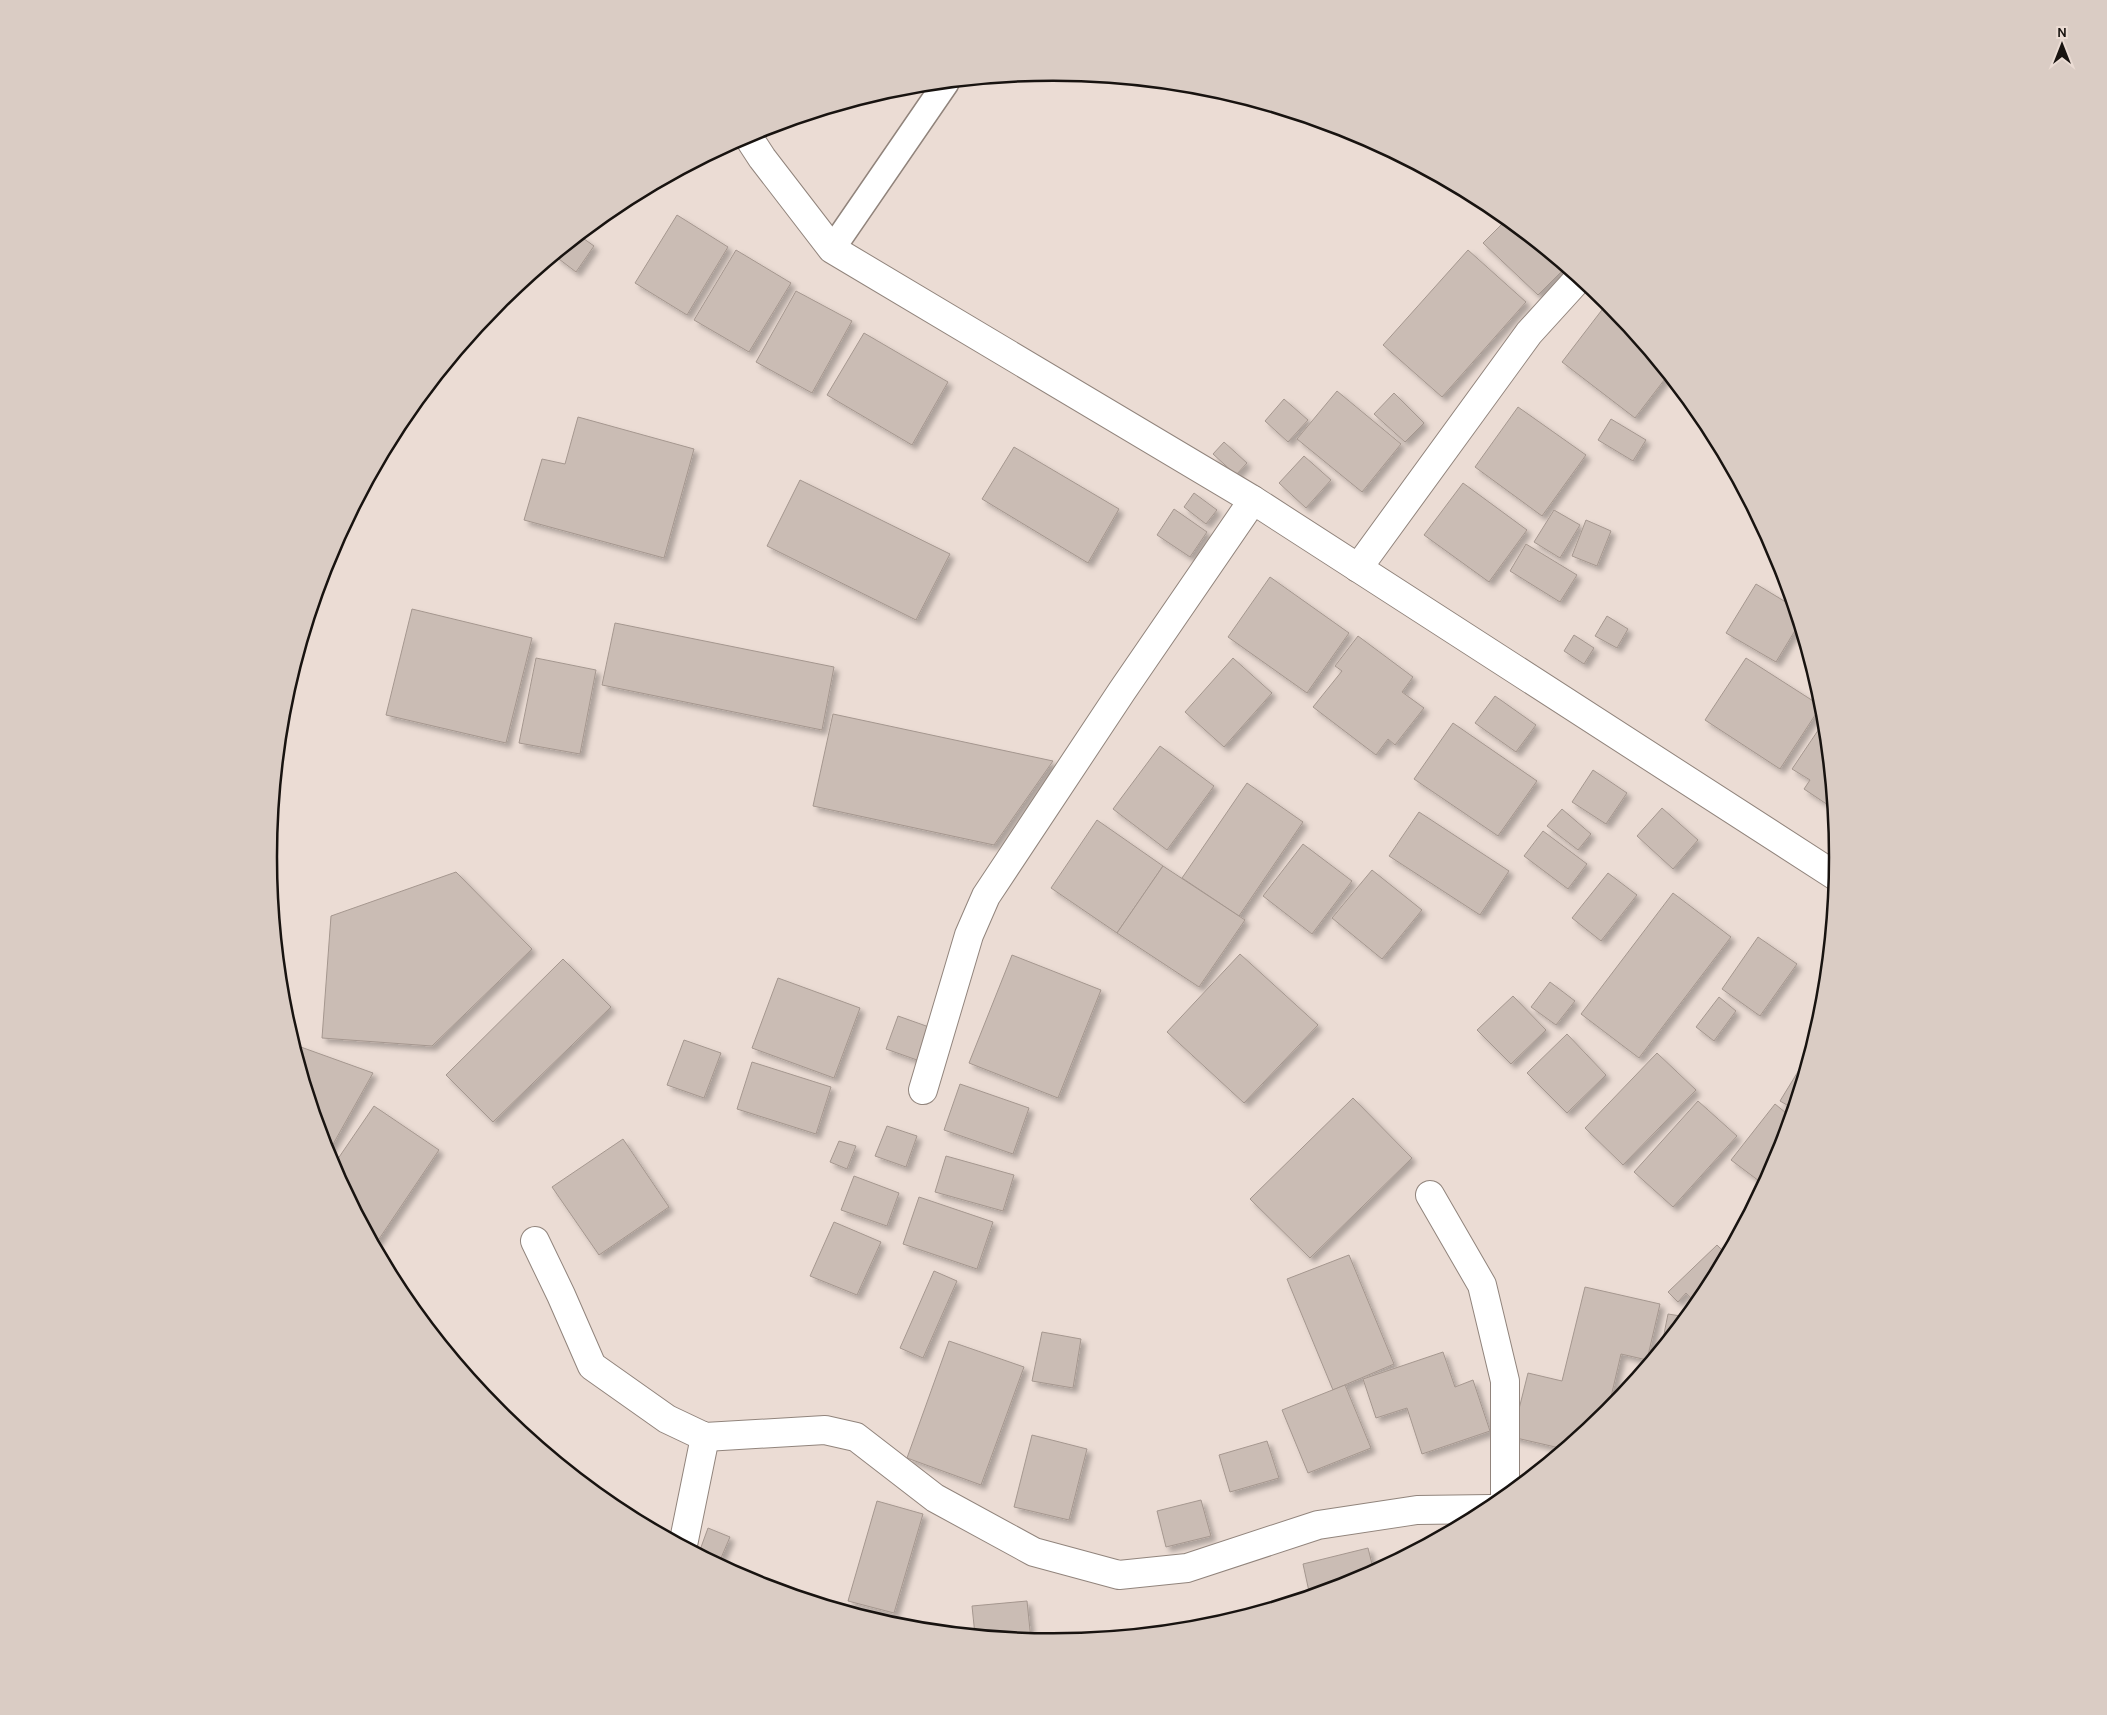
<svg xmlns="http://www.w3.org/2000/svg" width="2107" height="1715" font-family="Karla,sans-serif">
  <defs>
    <filter id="shadow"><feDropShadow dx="4.5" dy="4.5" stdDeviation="2.5" flood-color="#0004"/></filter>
  </defs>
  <rect width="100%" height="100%" fill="#ebdcd4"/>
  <!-- building -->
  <g fill="#cabcb4" stroke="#a5978f" filter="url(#shadow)">
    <polygon points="677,215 728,247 687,315 635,283"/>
    <polygon points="1507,219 1566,267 1538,295 1483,243"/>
    <polygon points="580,236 594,246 576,272 555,256"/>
    <polygon points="736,250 791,283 749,352 694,320"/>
    <polygon points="1468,250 1526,302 1442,397 1383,345"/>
    <polygon points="796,291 852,321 812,393 756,362"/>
    <polygon points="1608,302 1668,375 1635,418 1562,362"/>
    <polygon points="864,333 948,382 912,445 827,395"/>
    <polygon points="1337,391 1401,444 1362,492 1297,439"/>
    <polygon points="1394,393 1424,423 1405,442 1374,414"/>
    <polygon points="1284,399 1308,420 1288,442 1265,421"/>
    <polygon points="1518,407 1586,455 1542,516 1475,467"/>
    <polygon points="578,417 694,449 664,558 524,520 542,459 565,464"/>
    <polygon points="1611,419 1646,440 1633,461 1598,440"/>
    <polygon points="1224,442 1247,463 1236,475 1213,454"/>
    <polygon points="1014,447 1119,509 1088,563 982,499"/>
    <polygon points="1304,456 1331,480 1306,508 1279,483"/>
    <polygon points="800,480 950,554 916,620 767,546"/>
    <polygon points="1463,483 1527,530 1489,582 1424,535"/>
    <polygon points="1194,493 1217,510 1206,524 1184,507"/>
    <polygon points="1174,509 1207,532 1190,557 1157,535"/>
    <polygon points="1554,510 1580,525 1560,558 1534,542"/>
    <polygon points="1586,520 1611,531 1597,566 1572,556"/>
    <polygon points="1526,544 1577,575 1560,602 1510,571"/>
    <polygon points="1270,577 1349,633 1307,693 1228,637"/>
    <polygon points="1756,584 1794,607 1799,624 1776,662 1726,633"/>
    <polygon points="412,609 532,638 506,743 386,715"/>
    <polygon points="1607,616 1628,629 1617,648 1595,636"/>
    <polygon points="615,623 834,667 822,730 602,685"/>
    <polygon points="1574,635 1594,648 1584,664 1564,651"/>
    <polygon points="1358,636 1413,677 1402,692 1424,708 1395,745 1388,739 1376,755 1313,707 1342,671 1335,666"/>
    <polygon points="536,658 596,670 580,754 519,743"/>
    <polygon points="1233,658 1272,693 1224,747 1185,712"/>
    <polygon points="1746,658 1821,706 1780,769 1705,720"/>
    <polygon points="1495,696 1536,725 1516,752 1475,723"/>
    <polygon points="833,714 1053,761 994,845 813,806"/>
    <polygon points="1825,720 1834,809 1804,789 1810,780 1792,769"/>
    <polygon points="1453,723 1537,781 1498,836 1414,779"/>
    <polygon points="1160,746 1214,786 1167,850 1113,809"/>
    <polygon points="1593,770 1627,793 1606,824 1572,802"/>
    <polygon points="1247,783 1303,822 1239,916 1182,878"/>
    <polygon points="1662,808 1698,840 1673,869 1637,836"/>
    <polygon points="1562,809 1591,834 1578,850 1547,826"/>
    <polygon points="1419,812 1509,871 1480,915 1389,856"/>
    <polygon points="1097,820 1163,866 1117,933 1051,888"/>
    <polygon points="1543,831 1587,864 1568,889 1524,856"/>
    <polygon points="1303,844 1352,881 1312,934 1263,896"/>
    <polygon points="1163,866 1245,920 1199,987 1117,933"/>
    <polygon points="1372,870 1422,910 1382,959 1332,918"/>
    <polygon points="456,872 532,949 432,1046 322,1038 331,916"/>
    <polygon points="1608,873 1637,895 1601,941 1572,918"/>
    <polygon points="1673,893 1731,937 1639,1058 1581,1014"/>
    <polygon points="1758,937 1797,964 1760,1016 1722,989"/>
    <polygon points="1240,954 1318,1025 1244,1103 1167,1032"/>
    <polygon points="1012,955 1101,990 1058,1098 969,1063"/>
    <polygon points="563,959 611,1007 493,1122 446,1075"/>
    <polygon points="778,978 860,1008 834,1078 752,1048"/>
    <polygon points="1550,982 1575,1001 1556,1025 1531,1007"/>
    <polygon points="1513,996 1546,1030 1511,1064 1477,1030"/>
    <polygon points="1719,997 1736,1011 1714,1041 1696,1027"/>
    <polygon points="898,1016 929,1027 917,1060 886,1049"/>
    <polygon points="1567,1034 1606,1075 1567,1113 1527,1073"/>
    <polygon points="684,1040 721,1053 704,1098 667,1085"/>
    <polygon points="298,1046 373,1073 327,1155 297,1055"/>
    <polygon points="1657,1053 1696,1090 1623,1165 1585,1128"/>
    <polygon points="752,1062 831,1087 816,1134 737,1109"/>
    <polygon points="1802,1065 1806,1067 1794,1109 1780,1101"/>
    <polygon points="960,1084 1029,1108 1013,1154 944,1130"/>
    <polygon points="1353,1098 1412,1158 1310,1258 1250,1199"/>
    <polygon points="1698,1101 1737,1136 1673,1207 1634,1172"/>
    <polygon points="1775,1104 1791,1117 1779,1158 1763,1184 1731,1160"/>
    <polygon points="374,1106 439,1150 375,1245 333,1166"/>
    <polygon points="887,1126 917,1136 906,1167 875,1156"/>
    <polygon points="623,1139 669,1207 599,1255 552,1187"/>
    <polygon points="839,1141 856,1146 847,1169 830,1162"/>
    <polygon points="946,1156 1014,1175 1003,1211 935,1192"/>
    <polygon points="854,1176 899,1193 887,1226 841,1210"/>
    <polygon points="919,1197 993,1222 977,1269 903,1244"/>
    <polygon points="834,1222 881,1242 857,1295 810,1276"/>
    <polygon points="1717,1245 1727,1255 1706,1294 1697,1305 1686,1293 1678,1302 1668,1292"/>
    <polygon points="1349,1255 1394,1364 1333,1390 1287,1279"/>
    <polygon points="934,1271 957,1281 923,1358 900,1348"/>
    <polygon points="1585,1287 1660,1304 1647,1360 1621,1354 1607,1414 1564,1449 1512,1437 1528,1373 1562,1381"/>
    <polygon points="1668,1314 1687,1317 1661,1349"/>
    <polygon points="1042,1332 1081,1339 1073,1388 1032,1381"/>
    <polygon points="949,1341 1024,1367 981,1485 907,1458"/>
    <polygon points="1443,1352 1455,1387 1473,1380 1490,1431 1422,1454 1407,1408 1376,1418 1363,1379"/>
    <polygon points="1345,1385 1371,1448 1308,1473 1282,1410"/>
    <polygon points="1032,1435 1087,1449 1069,1520 1014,1507"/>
    <polygon points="1267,1441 1279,1478 1230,1492 1219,1455"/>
    <polygon points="1201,1500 1211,1536 1166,1547 1157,1511"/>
    <polygon points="877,1501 923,1514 894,1613 848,1601"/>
    <polygon points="708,1528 730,1537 721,1558 700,1550"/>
    <polygon points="1368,1548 1374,1572 1354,1583 1310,1596 1303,1564"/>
    <polygon points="1027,1601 1031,1640 975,1635 972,1606"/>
    <polygon points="847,1610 863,1615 863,1616 847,1611"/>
  </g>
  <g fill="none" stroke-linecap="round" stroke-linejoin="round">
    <!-- service casing -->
    <g stroke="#91847c" stroke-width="28">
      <polyline id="service" points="832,249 946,83"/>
    </g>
    <!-- minor casing -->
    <g stroke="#91847c" stroke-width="30">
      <g id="minor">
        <polyline points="747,135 762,158 832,249 1253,500 1837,877"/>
        <polyline points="1358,568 1529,333 1579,278"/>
        <polyline points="923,1090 969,935 986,896 1122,691 1253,500"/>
        <polyline points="1430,1195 1482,1285 1505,1381 1505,1498"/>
        <polyline points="535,1241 561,1295 592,1366 667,1419 705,1437 825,1430 856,1437 935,1498 1034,1552 1119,1575 1187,1568 1318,1525 1417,1510 1491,1509"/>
        <polyline points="683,1545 705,1437"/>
      </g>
    </g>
    <!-- service -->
    <use href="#service" stroke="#fff" stroke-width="25"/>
    <!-- minor -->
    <use href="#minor" stroke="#fff" stroke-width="28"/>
  </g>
  <!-- crop -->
  <path d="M0 0H2107V1715H0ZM277 857a776 776 0 1 1 1552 0a776 776 0 1 1-1552 0Z" fill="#daccc4" fill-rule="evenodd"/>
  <path fill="none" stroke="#181310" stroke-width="2.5" d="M277 857a776 776 0 1 1 1552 0a776 776 0 1 1-1552 0Z"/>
  <!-- north arrow -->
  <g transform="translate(2062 45)" stroke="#ebdcd4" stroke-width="4" paint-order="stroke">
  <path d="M0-4L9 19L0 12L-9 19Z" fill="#181310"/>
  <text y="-8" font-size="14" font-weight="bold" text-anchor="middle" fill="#181310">N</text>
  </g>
</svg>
